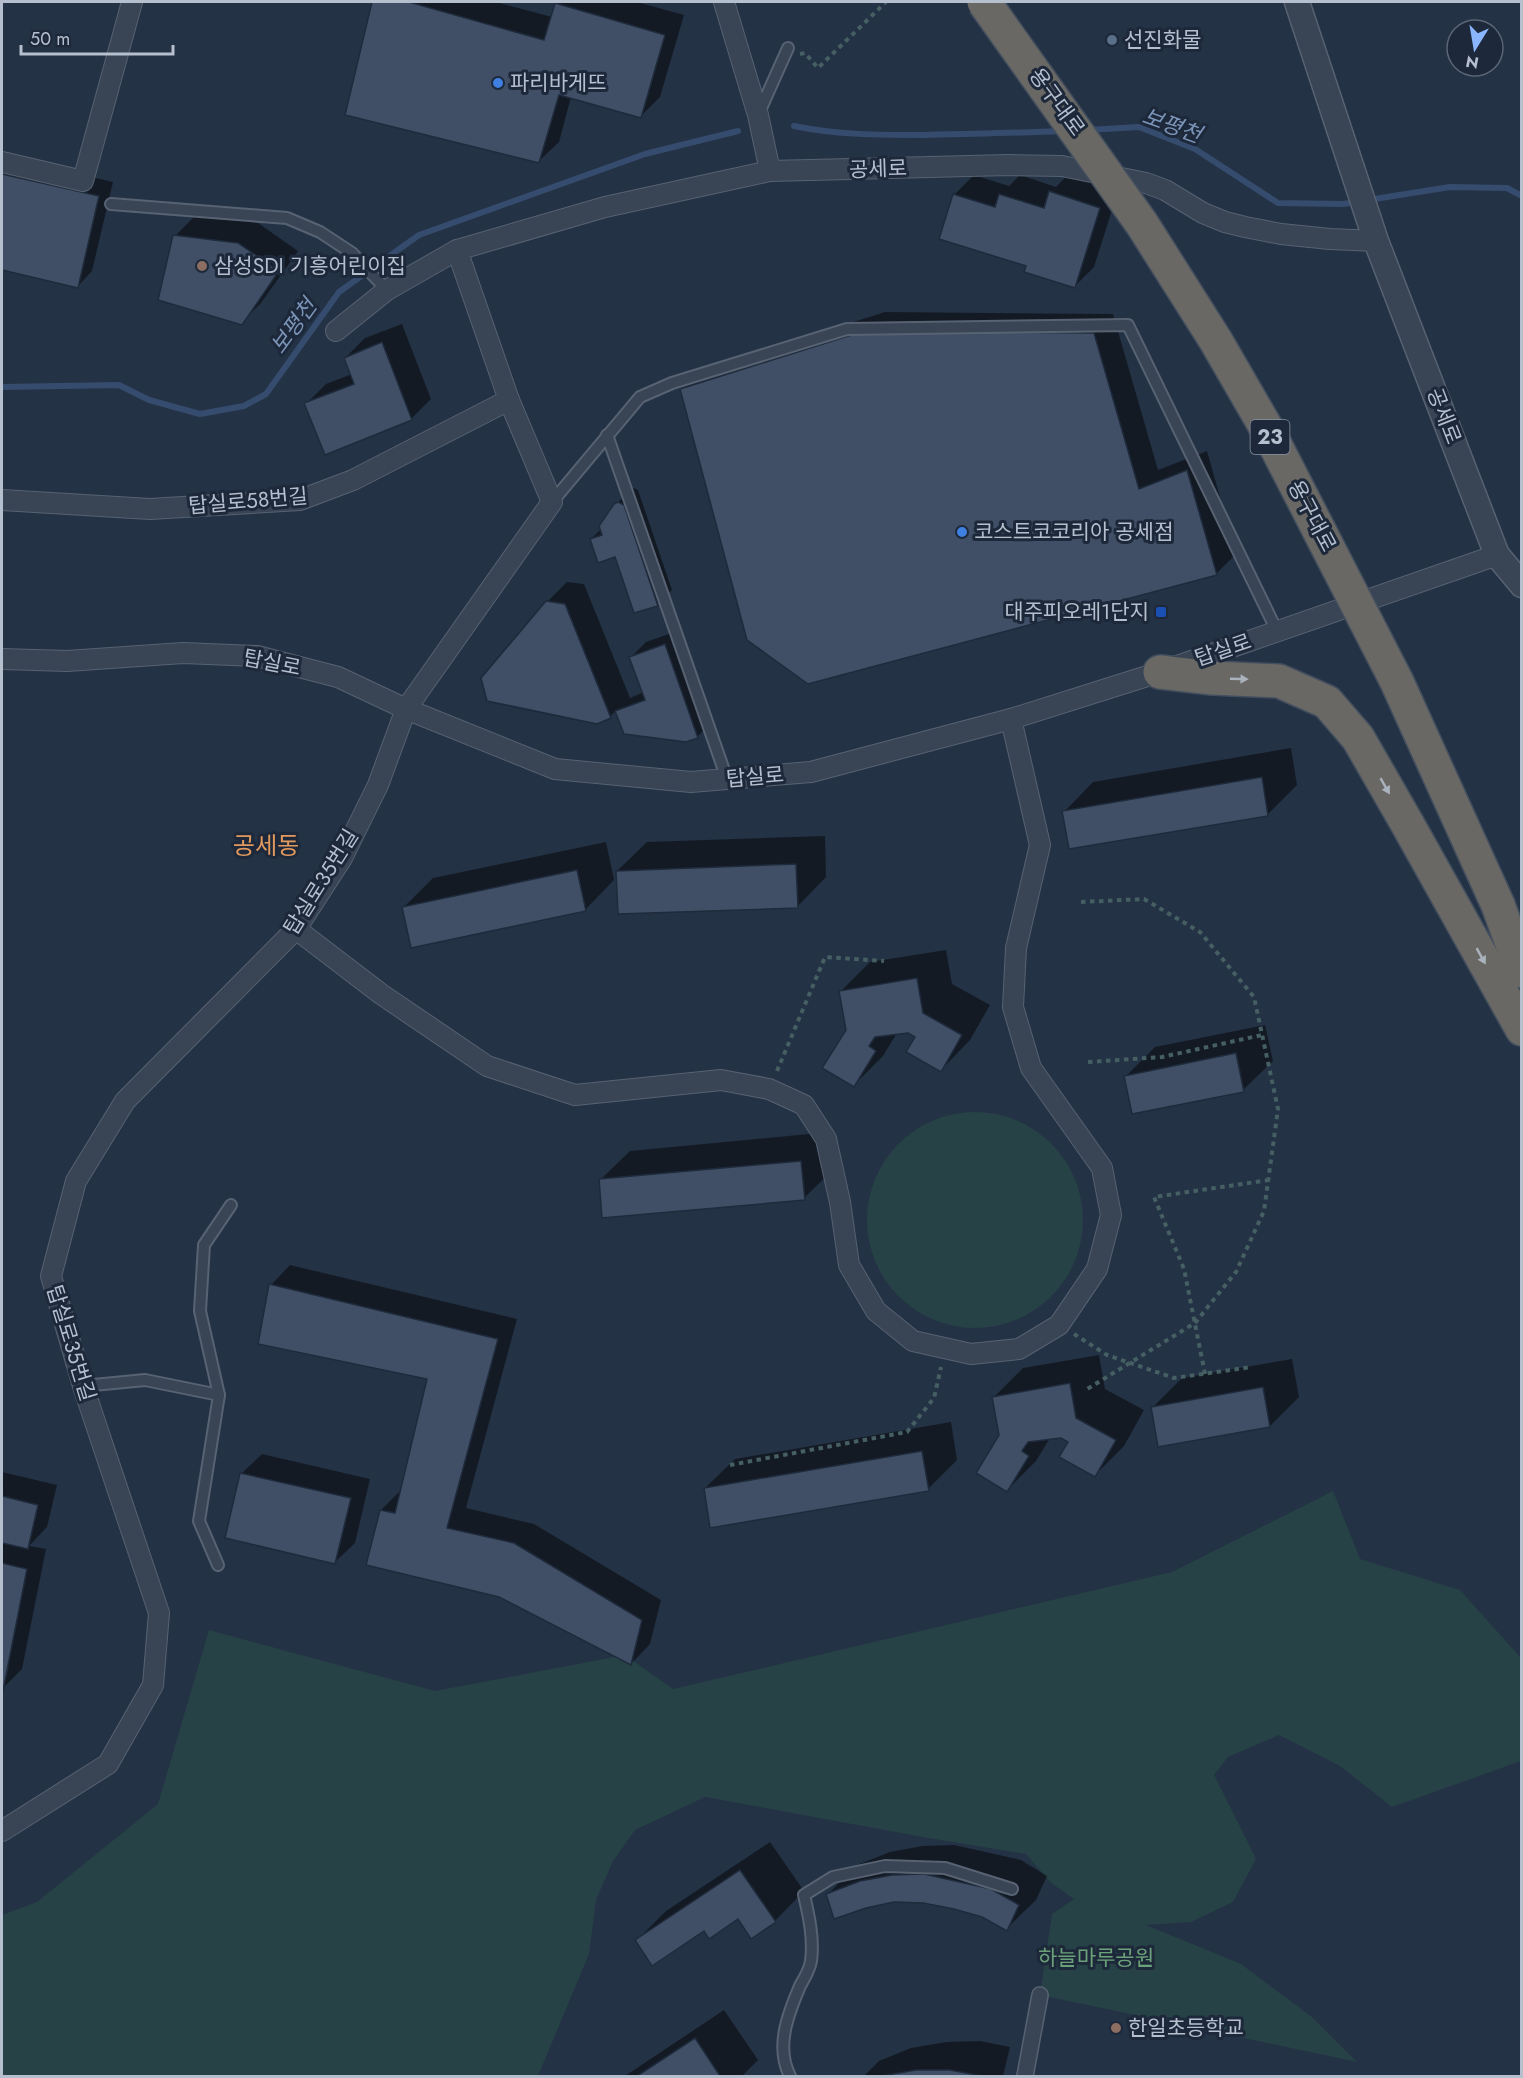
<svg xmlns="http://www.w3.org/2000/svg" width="1523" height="2078" font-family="Jost,'Noto Sans KR',sans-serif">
  <rect width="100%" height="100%" fill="#243245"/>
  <!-- green -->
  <g fill="#264246">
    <circle cx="975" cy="1220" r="108"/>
    <polygon points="1333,1491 1360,1559 1460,1590 1521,1658 1521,1761 1392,1807 1340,1766 1279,1735 1228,1757 1214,1775 1256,1859 1233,1902 1191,1922 1146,1925 1241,1964 1312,2017 1357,2062 1040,1995 1052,1914 1074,1899 1050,1882 1026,1854 923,1837 705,1797 635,1830 613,1861 596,1900 589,1954 538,2076 2,2076 2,1915 37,1902 158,1804 209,1630 435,1691 625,1655 673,1689 1172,1572"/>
  </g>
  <!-- shadow -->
  <g fill="#0007">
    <polygon points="373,2 496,2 552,17 558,2 637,2 684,15 660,97 640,117 571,97 559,142 539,161 347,114"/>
    <polygon points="2,156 113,182 92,271 78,286 2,269"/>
    <polygon points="1070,172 1119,188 1094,267 1074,287 1027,265 954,195 974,175 1009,186 1020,175 1056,187"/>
    <polygon points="195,216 258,223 298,251 261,303 241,323 175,236"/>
    <polygon points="885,312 1113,314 1158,470 1207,451 1236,554 1216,574 682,390 702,370"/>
    <polygon points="402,324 431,399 412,418 325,453 306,404 326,384 352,374 345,358 365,338"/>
    <polygon points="634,488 638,490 672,590 657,604 616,555 591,539 601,529 615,505"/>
    <polygon points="567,582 584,584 630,698 644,692 631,657 646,642 680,630 712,722 698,736 686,740 625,732 617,710 610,716 547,602"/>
    <polygon points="1291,748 1297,785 1268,814 1064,812 1093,782"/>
    <polygon points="825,836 826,877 797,907 617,871 647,842"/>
    <polygon points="606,842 614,880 585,910 404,907 433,878"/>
    <polygon points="946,950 952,984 990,1005 970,1040 941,1070 917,1036 908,1031 897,1033 883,1056 854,1085 840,992 870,962"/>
    <polygon points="1265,1025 1273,1061 1243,1090 1126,1076 1155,1047"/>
    <polygon points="830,1132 834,1169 804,1198 600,1180 630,1151"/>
    <polygon points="290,1265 517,1319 466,1508 534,1524 661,1600 650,1644 631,1664 381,1510 401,1490 429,1377 271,1285"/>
    <polygon points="1099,1355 1105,1389 1144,1410 1124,1446 1095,1475 1070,1441 1062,1437 1050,1438 1036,1461 1007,1490 994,1397 1023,1368"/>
    <polygon points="1292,1359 1299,1397 1270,1426 1152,1408 1182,1378"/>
    <polygon points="951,1422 957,1460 928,1489 705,1488 735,1459"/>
    <polygon points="262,1454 370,1479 355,1543 335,1562 227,1537 242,1473"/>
    <polygon points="2,1472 57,1485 47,1527 29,1546 46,1549 22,1669 2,1689"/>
    <polygon points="770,1842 804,1891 775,1921 738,1917 705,1929 637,1940 666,1911"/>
    <polygon points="954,1845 1021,1860 1047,1876 1036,1900 1006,1929 983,1916 923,1901 828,1894 857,1865 890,1852 922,1846"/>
    <polygon points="724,2010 758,2060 742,2076 625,2076"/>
    <polygon points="980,2041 1010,2047 1003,2076 864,2076 879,2061 911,2048 946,2042"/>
  </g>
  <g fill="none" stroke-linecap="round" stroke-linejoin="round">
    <!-- stream -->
    <g stroke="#364c6e" stroke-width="6">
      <path d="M 794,126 C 837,135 880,135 924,135 C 970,134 1016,133 1063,131"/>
      <polyline points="1088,130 1139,127 1195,149 1278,203 1343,204 1358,202"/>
      <polyline points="1368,200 1450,187 1507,188 1522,196"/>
      <polyline points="2,387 119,385 149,400 200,414 244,406 266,394 339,292 419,235 645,154 738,131"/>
    </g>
  </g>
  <!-- building -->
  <g fill="#404f66" stroke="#1f2b3c" stroke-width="1.5" fill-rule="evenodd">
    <polygon points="372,2 409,2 544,40 555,3 665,35 641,118 559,95 539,163 345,115"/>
    <polygon points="2,174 99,196 78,288 2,270"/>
    <polygon points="1049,191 1100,208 1075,288 1024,272 1026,266 939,239 953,194 995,207 999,194 1044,208"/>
    <polygon points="173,235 238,243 279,271 242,325 158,300"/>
    <polygon points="864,331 1094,333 1139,489 1187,470 1217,575 808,684 747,640 680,389"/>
    <polygon points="382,342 412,420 325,455 304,403 354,384 344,358"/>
    <polygon points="618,502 624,505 658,606 634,613 615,557 598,563 590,539 602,535 599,526 614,504"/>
    <path d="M 546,601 L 565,604 L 611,718 L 597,724 L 487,701 L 481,678 ZM 552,653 L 565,687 L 533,680 Z"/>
    <polygon points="546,601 565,604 611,718 597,724 487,701 481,678"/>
    <polygon points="665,644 698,738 686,742 624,734 615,711 645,700 629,657"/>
    <polygon points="1262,777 1268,816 1069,849 1062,811"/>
    <polygon points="796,864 798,908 618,914 616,871"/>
    <polygon points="577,870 586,911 411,948 402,907"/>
    <polygon points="917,978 923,1013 962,1035 941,1072 906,1052 915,1037 908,1033 875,1037 869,1046 876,1051 854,1087 822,1068 846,1030 839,991"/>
    <polygon points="1236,1053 1244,1092 1132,1114 1124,1076"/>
    <polygon points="801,1161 805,1200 602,1218 599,1179"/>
    <polygon points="269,1284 498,1339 447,1528 514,1543 642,1620 631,1665 499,1597 366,1565 380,1510 395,1513 427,1379 258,1344"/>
    <polygon points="1070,1383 1076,1418 1116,1440 1095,1477 1059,1457 1068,1442 1061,1438 1028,1442 1022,1451 1029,1456 1007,1492 976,1473 999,1435 992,1397"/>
    <polygon points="1263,1387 1270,1427 1158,1447 1151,1407"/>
    <polygon points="922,1451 929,1491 710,1528 704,1488"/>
    <polygon points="240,1473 351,1498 335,1564 225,1538"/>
    <polygon points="2,1496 38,1505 28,1549 2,1543"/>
    <polygon points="2,1563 27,1569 3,1691 2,1690"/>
    <polygon points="740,1870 776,1922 751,1939 738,1919 709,1939 704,1931 652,1966 635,1940"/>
    <polygon points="924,1874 991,1889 1019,1905 1007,1931 982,1917 954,1909 923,1903 894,1902 866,1908 834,1919 826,1894 860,1881 892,1875"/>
    <polygon points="695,2038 720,2076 637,2076"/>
    <polygon points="916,2070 950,2070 982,2076 882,2076"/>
  </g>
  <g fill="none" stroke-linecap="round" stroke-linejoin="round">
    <!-- service casing -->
    <g stroke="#576272" stroke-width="14">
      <g id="service">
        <polyline points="758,115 788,48"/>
        <polyline points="111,204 287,218 320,232 352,253 387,290"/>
        <polyline points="607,435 727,779"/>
        <polyline points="552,502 640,397 672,383 847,329 1128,325 1277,631"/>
        <polyline points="83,1386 145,1380 219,1395"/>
        <polyline points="218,1565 199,1521 219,1395 200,1311 204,1245 231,1205"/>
        <path d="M 790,2076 C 775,2047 788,2014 800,1986 C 804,1979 810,1969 811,1961 C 814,1939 809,1916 804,1895 L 833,1877 L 885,1866 L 945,1868 L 1012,1889"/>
      </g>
    </g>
    <!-- pedestrian casing -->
    <g stroke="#576272" stroke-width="18">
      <polyline id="pedestrian" points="1025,2076 1040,1995"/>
    </g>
    <!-- minor casing -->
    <g stroke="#576272" stroke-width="22">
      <g id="minor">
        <polyline points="724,2 758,115 770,171"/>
        <polyline points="2,162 83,181 132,2"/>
        <polyline points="336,331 387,290 457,250 605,207 770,171 1009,165 1062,166 1146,183 1165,190 1203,213 1225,222 1245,227 1281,234 1330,239 1376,241"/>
        <polyline points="2,500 150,509 300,500 353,480 509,400"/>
        <polyline points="2,659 67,661 183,653 257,656 338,677 406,709 555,769 691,782 811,772 1011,719 1160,672 1497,555"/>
        <polyline points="296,929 381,994 487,1066 575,1095 721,1080 769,1089 804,1105 826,1139 840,1202 849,1265 876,1311 913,1341 971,1354 1019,1349 1059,1325 1097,1269 1111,1215 1102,1168 1031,1068 1013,1007 1016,948 1040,845 1011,719"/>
        <polyline points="2,1831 108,1764 153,1685 159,1613 83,1386 51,1276 76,1181 125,1101 296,929 342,858 378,785 406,709 552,502 509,400 457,250"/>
      </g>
    </g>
    <!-- tertiary casing -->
    <g stroke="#576272" stroke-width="27">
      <polyline id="tertiary" points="1297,2 1376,241 1497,555 1522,585"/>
    </g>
    <!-- trunk casing -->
    <g stroke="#434f5f" stroke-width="36">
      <g id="trunk">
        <polyline points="1160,672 1212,678 1279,681 1327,702 1358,738 1408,825 1522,1029"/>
        <polyline points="1498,905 1522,971"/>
      </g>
    </g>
    <!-- path -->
    <g stroke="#455f62" stroke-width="4" stroke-dasharray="4.5 4.5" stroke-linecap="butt">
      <polyline points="800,54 805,53 818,68 886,2"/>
      <polyline points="1081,902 1144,899 1200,932 1254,997 1278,1109 1264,1211 1236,1272 1195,1323 1084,1391"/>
      <polyline points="1088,1062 1162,1057 1262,1035"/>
      <polyline points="777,1071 825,957 884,961"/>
      <polyline points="1074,1334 1107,1355 1174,1378 1252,1367"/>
      <polyline points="1205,1374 1184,1269 1154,1197 1269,1180"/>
      <polyline points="730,1465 907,1432 934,1398 941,1367"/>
    </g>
    <!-- service -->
    <use href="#service" stroke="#394454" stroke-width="10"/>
    <!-- pedestrian -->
    <use href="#pedestrian" stroke="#394454" stroke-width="15"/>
    <!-- minor -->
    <use href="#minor" stroke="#394454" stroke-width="20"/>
    <!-- tertiary -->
    <use href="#tertiary" stroke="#394454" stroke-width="24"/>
    <!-- trunk -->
    <use href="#trunk" stroke="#696864" stroke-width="33"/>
    <!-- trunk-bridge casing -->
    <g stroke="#434f5f" stroke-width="36" stroke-linecap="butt">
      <polyline id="trunk-bridge" points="984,2 1142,224 1216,341 1268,431 1397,682 1498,905"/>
    </g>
    <!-- trunk-bridge -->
    <use href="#trunk-bridge" stroke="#696864" stroke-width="33"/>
  </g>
  <!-- one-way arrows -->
  <defs><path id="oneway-solid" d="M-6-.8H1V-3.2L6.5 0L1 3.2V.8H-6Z" transform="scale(1.5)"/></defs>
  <g fill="#aab2be">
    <use href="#oneway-solid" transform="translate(1239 679) rotate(2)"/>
    <use href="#oneway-solid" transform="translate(1385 786) rotate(60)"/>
    <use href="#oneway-solid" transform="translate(1481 956) rotate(61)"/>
  </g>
  <!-- markers -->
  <circle fill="#5c6f8a" stroke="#1d293a" stroke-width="2" cx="1112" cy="40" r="6"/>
  <g fill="#3f7fe0" stroke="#1d293a" stroke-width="2">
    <circle cx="498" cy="83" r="6"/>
    <circle cx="962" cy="532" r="6"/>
  </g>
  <g fill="#8d6e63" stroke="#1d293a" stroke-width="2">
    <circle cx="202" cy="266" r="6"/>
    <circle cx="1116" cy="2028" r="6"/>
  </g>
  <rect fill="#1a4fb4" stroke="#1d293a" stroke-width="2" x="1155" y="606" width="12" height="12" rx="3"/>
  <g text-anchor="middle" stroke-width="6" stroke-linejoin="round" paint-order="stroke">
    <!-- shield labels -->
    <rect fill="#1d293a" stroke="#8892a2" stroke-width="1.5" x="1250.5" y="420" width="39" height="34" rx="4.5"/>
    <g font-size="20" font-weight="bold" fill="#b6bfce">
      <text x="1270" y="444">23</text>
    </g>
    <!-- poi labels -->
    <g font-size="21" fill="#b6bfce" stroke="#1d293a" text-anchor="start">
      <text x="1124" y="47">선진화물</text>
      <text x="510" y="90">파리바게뜨</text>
      <text x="214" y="273">삼성SDI 기흥어린이집</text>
      <text x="974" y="539">코스트코코리아 공세점</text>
      <text x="1149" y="619" text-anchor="end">대주피오레1단지</text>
      <text x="1128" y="2035">한일초등학교</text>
    </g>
    <!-- street labels -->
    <g font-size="21" fill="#b6bfce" stroke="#1d293a">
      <text transform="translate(1057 102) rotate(54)" y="7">용구대로</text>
      <text transform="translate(878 169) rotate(-2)" y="7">공세로</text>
      <text transform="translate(1444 416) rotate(69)" y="7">공세로</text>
      <text transform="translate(248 501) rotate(-5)" y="7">탑실로58번길</text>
      <text transform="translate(1312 516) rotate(62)" y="7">용구대로</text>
      <text transform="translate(1223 650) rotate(-19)" y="7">탑실로</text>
      <text transform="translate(272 663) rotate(11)" y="7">탑실로</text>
      <text transform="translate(755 777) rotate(-5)" y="7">탑실로</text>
      <text transform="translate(321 882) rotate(-58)" y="7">탑실로35번길</text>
      <text transform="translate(71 1343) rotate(73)" y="7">탑실로35번길</text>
    </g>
    <!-- park labels -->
    <g font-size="21" fill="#6ba178" stroke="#1d293a">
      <text x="1096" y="1965">하늘마루공원</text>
    </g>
    <!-- water labels -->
    <g font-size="22" font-style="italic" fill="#7b94b8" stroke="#1d293a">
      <text transform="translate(1172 125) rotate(20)" y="8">보평천</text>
      <text transform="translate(293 326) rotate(-54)" y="8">보평천</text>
    </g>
    <!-- quarter labels -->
    <g font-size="24" fill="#e1995e" stroke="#1d293a">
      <text x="266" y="854">공세동</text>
    </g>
  </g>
  <!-- border -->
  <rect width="1523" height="2078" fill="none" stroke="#b6bfce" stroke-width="6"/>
  <!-- north arrow -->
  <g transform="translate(1475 48) rotate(191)"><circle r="28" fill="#1d293a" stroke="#5a6575" stroke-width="1.5"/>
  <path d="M0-4.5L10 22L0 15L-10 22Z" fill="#8ab6ff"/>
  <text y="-9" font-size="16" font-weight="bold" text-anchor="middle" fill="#b6bfce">N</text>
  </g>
  <!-- scale -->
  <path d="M21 45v9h152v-9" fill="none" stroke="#b6bfce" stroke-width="3"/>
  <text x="30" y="45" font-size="18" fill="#b6bfce" stroke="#1d293a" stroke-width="4.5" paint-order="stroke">50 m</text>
</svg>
